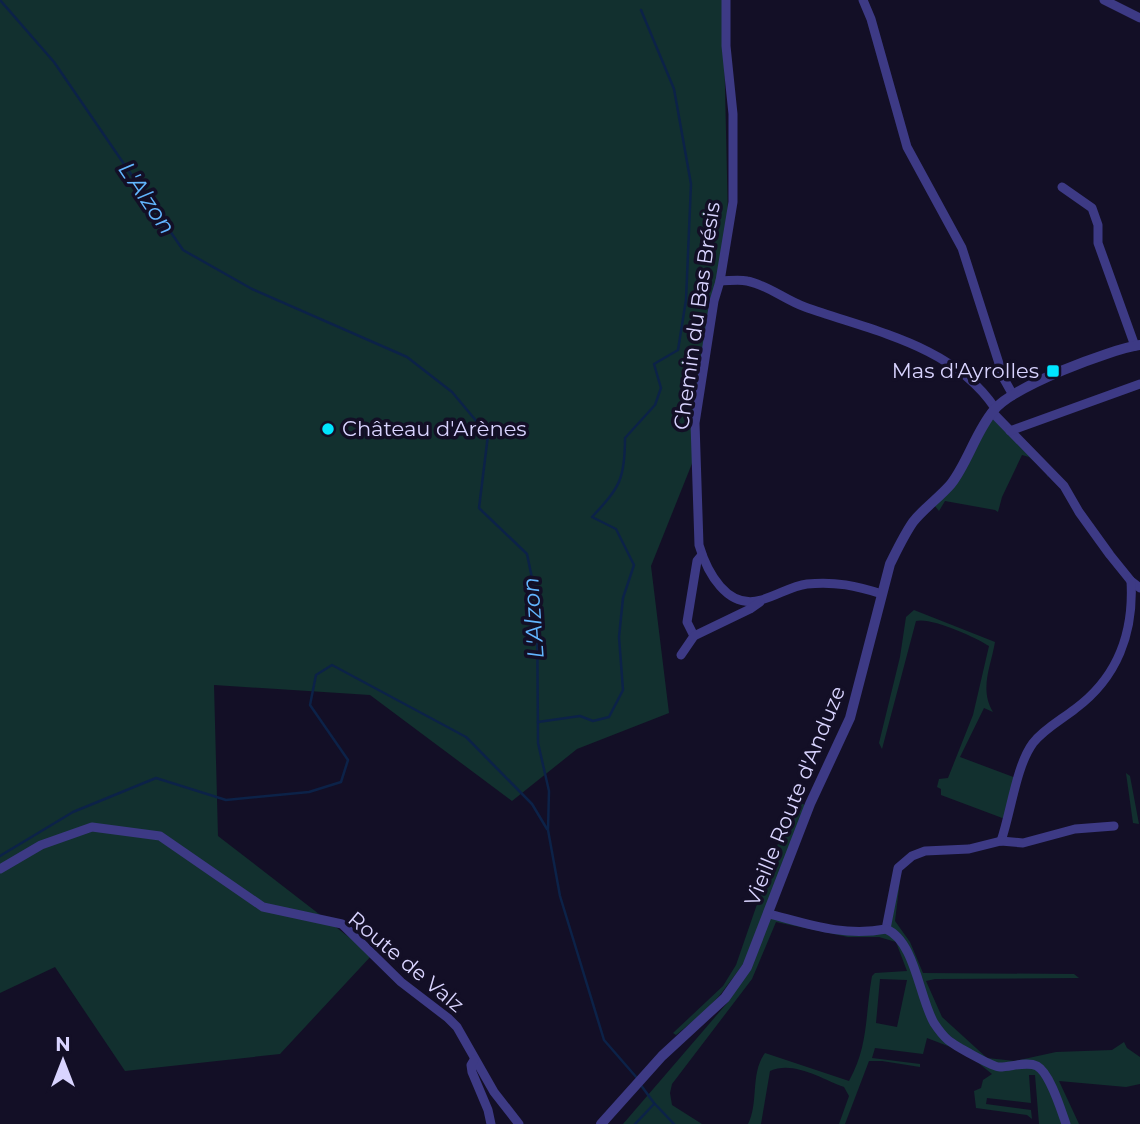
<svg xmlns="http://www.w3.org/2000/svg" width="1140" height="1124" font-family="Montserrat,sans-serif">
  <rect width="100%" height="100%" fill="#130f26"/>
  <!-- green -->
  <g fill="#12302f" fill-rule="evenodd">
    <polygon points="0,0 723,0 728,219 693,461 651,566 669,713 577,749 512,801 370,695 214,685 218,836 372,955 280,1054 125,1071 55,967 0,993"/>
    <polygon points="993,419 1049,475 1047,477 1048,474 1029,457 1022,455 1002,497 998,512 995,510 945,501 939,511 934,505"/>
    <path d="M 914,610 L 995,642 C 991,666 979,689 993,712 L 984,708 L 960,757 L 1016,778 L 1005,819 L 941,795 L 941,789 L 937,787 L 939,779 L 948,778 L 973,715 L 989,646 C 975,637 931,617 916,621 L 882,749 L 879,743 L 900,657 L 906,617 Z"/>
    <polygon points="1126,773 1130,776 1139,824 1133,823"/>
    <polygon points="799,799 805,806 744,963 720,995 703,1013 676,1035 673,1033 723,986 736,965 793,800"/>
    <path d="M 895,880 L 900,880 L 895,921 L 910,942 L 923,973 L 1074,974 L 1079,978 L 935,979 L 926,981 L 942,1017 L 987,1058 L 1015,1061 L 1056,1052 L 1112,1050 L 1124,1042 L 1127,1048 L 1140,1057 L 1140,1084 L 1126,1087 L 1059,1081 L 1079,1124 L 1039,1124 L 1035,1075 L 1029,1075 L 1031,1103 L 987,1098 L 986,1104 L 1031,1110 L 1032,1119 L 1027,1115 L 976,1108 L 974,1091 L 981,1088 L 983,1080 L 992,1074 L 966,1053 L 927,1038 L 923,1054 L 875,1048 L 872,1058 L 920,1064 L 920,1067 L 882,1061 L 869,1061 L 845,1124 L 839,1124 L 849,1096 L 844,1087 C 822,1079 793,1060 770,1071 L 761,1124 L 748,1124 C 759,1103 750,1073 765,1053 L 849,1081 C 869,1045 865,1014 872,976 L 875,973 L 907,971 L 896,942 L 879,937 L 848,937 L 776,922 L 752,979 L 672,1084 L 670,1093 L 672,1105 L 702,1124 L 623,1124 L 728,1002 L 772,915 L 817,927 L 885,929 ZM 880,979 L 907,980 L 897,1027 L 876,1023 Z"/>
  </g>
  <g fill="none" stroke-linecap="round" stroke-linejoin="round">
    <!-- stream -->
    <g stroke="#0c2248" stroke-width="2.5">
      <polyline points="0,0 54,62 183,250 252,289 407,357 452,392 488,435 479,508 527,554 537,602 538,743 549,791 548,830 560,896 604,1040 637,1078"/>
      <path d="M 538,722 L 580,716 L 593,721 L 609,717 L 623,690 L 619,637 L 623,598 L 634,565 L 616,529 L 592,517 C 620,487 625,479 625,438 L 655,405 L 661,388 L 654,364 L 678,350 L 686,300 L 691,184 L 674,89 L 641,10"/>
      <polyline points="0,856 73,812 156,778 226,800 309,792 341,782 348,760 310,705 316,675 332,665 466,737 532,804 547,829"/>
      <polyline points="640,1084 654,1103 674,1124"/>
      <polyline points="635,1124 654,1104"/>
    </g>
    <!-- minor -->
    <g stroke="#3d3a85" stroke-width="9">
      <path d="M 726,0 L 726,46 L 733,114 L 733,202 L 720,281 L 714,301 L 695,423 L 699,545 C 707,572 727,610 761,600 C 777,596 791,586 807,584 C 835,581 857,586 882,594"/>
      <polyline points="863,0 871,19 907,147 962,248 1004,379 1013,395"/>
      <polyline points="1104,0 1140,18"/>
      <polyline points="1062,187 1092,208 1098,225 1098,243 1135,346"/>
      <path d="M 720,281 C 729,281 738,279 747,281 C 768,285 785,300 805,307 C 872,331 953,345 995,408"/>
      <polyline points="992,412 1064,486 1079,512 1110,555 1131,581 1140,588"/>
      <polyline points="1010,431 1140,384"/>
      <polyline points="694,636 687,622 697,561 702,555"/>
      <polyline points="681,655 694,636 750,609 760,602"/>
      <path d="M 1001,841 C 1011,812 1016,766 1033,743 C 1044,729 1061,720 1075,709 C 1117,678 1134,633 1131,581"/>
      <polyline points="0,869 41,845 92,827 160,836 263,907 342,924 401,982 448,1018 457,1027 494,1092 519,1124"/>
      <path d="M 769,914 C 808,924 844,937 886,929 L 898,868 L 912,856 L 925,851 L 969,849 L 1001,841 L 1023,843 L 1075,829 L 1114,826"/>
      <path d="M 886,929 C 915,941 919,997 934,1023 C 938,1029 942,1035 948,1040 C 954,1045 992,1067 1000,1067 C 1011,1067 1027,1061 1037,1066 C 1050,1073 1061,1110 1066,1124"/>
      <polyline points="474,1060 471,1065 472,1072 488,1110 491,1124"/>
    </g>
    <!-- tertiary -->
    <path stroke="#3d3a85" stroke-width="10" d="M 601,1124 L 662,1056 L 725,998 L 747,967 L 810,804 L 850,718 L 890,564 C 897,550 904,535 913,522 C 924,508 939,498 951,484 C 968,462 976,431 994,410 C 1014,386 1108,350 1140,345"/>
  </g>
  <!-- markers -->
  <g fill="#00e5ff" stroke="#130f26" stroke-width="2.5">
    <rect x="1046" y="364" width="14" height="14" rx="3.5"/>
    <circle cx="328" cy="429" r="7"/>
  </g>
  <g text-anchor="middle" stroke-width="7" stroke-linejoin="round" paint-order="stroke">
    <!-- street labels -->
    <g font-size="21" fill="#d9d4ff" stroke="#130f26">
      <text transform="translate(697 316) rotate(-82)" y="7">Chemin du Bas Brésis</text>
      <text transform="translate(795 796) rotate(-68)" y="7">Vieille Route d'Anduze</text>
      <text transform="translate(406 962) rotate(40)" y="7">Route de Valz</text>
    </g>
    <!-- poi labels -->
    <g font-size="21" fill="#d9d4ff" stroke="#130f26" text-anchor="end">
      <text x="1039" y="378">Mas d'Ayrolles</text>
      <text x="342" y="436" text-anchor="start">Château d'Arènes</text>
    </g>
    <!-- water labels -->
    <g font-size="23" font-style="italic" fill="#62b6ff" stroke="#130f26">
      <text transform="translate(147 198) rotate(56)" y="8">L'Alzon</text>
      <text transform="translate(533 618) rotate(-94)" y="8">L'Alzon</text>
    </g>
  </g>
  <!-- north arrow -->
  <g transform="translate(63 1061)" stroke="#130f26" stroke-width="5" paint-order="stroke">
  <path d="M0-5L12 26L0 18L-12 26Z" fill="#d9d4ff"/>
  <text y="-10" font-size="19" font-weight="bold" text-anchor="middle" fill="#d9d4ff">N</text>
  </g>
</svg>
